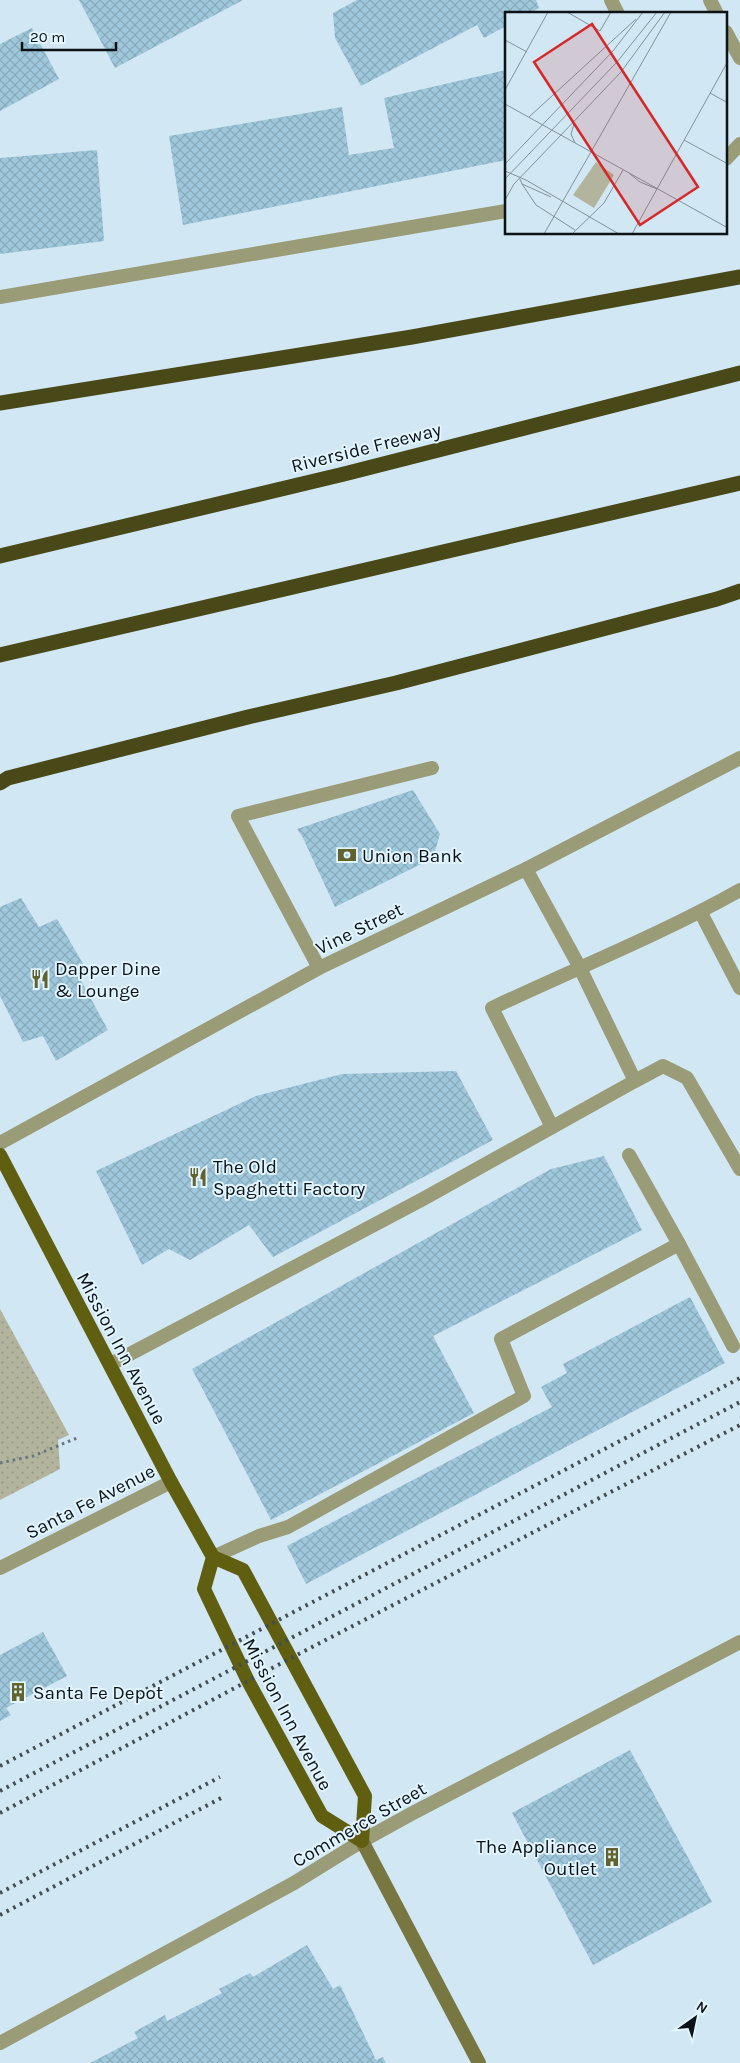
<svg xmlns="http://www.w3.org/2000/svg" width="740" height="2063" font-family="Karla,sans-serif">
  <defs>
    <pattern id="park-dots" width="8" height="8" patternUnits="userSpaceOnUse" patternTransform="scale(1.25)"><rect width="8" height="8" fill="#b3b49d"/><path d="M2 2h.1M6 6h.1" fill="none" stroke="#999a86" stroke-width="1.8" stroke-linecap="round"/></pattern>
    <pattern id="building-cross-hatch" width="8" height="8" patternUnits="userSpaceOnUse" patternTransform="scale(1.25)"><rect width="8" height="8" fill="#a0c8dc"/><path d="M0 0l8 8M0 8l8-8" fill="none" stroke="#88abbc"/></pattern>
  </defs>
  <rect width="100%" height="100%" fill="#d1e7f3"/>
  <!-- park -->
  <polygon fill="url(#park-dots)" points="0,1309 69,1435 58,1440 60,1469 0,1500"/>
  <!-- building -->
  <g fill="url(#building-cross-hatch)">
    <polygon points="79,0 243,0 115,68"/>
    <polygon points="357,0 536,0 539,8 529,14 506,14 506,26 484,38 477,25 361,86 335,38 333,13"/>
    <polygon points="32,28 59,79 0,111 0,44"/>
    <polygon points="506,70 506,160 183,225 169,136 342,107 349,155 394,148 384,98"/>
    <polygon points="97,150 104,241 0,254 0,158"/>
    <polygon points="413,790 440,834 433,858 335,907 302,836 297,829"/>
    <polygon points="21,898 39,927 57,919 86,969 79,977 108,1030 56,1061 43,1036 23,1042 0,996 0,907"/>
    <polygon points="456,1071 493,1140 273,1257 249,1225 190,1260 169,1249 142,1265 96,1171 256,1096 342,1074"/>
    <polygon points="604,1156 642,1230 433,1336 474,1413 271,1520 192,1369 551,1169"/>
    <polygon points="690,1297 725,1363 306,1584 287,1546 552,1407 541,1387 567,1373 563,1364"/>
    <polygon points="43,1632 67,1676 6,1708 11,1715 0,1721 0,1655"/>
    <polygon points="630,1750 712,1902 593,1965 512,1813"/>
    <polygon points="307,1945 333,1989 340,1985 376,2060 383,2057 386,2063 90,2063 138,2038 134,2032 165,2015 167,2021 222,1993 219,1989 250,1973 253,1977"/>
  </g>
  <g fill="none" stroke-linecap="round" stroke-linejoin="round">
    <!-- path -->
    <polyline stroke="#66747c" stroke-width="3" stroke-dasharray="2.5 4" stroke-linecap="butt" points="0,1463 33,1456 77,1438"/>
    <!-- service -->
    <g stroke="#9a9b77" stroke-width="14">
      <polyline points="611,0 618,14"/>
      <polyline points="726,159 740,144"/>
      <polyline points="0,297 506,211"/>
      <polyline points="526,869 579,966 635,1081 663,1066 687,1078 740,1169"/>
      <polyline points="701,913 740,988"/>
      <polyline points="319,968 238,816 432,768"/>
      <path d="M 552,1127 L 492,1008 C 574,969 660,935 740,890"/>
      <polyline points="629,1155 679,1244"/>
      <polyline points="111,1364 423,1199 635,1081"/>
      <polyline points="213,1557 259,1536 288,1527 524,1396 501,1339 679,1244 733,1346"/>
    </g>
    <!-- minor -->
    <g stroke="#9a9b77" stroke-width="14">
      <polyline points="710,0 717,14"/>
      <polyline points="726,32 740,58"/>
      <polyline points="0,1143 319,968 526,869 740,758"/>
      <polyline points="0,1568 171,1482"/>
      <polyline points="0,2043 294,1883 362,1841 411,1814 740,1642"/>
    </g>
    <!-- secondary -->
    <polyline stroke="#787741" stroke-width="14" points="362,1841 479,2063"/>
    <!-- primary -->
    <polyline stroke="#605e11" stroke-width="14" points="0,1155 171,1482 213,1557 243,1570 365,1796 362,1841 322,1816 248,1681 204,1589 213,1557"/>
    <!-- motorway -->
    <g stroke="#484819" stroke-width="15">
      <polyline points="0,403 412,337 740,277"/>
      <polyline points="0,556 344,474 740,373"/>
      <polyline points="0,655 740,483"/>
      <polyline points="0,783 8,778 248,717 396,683 717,599 740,591"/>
    </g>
    <!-- rail -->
    <g stroke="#414d53" stroke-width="4" stroke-dasharray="2.5 5" stroke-linecap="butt">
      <polyline points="0,1766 740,1378"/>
      <polyline points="0,1791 740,1402"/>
      <polyline points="0,1813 291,1658 740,1425"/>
      <polyline points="0,1893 220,1777"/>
      <polyline points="0,1915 225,1796"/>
    </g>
  </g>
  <!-- icons -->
  <defs>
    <g id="bank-bare" transform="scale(1.5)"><path d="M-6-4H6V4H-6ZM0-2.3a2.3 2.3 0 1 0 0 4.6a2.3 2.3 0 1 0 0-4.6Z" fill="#62622f" stroke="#e2f4fd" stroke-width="2.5" paint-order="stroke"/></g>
    <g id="restaurant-bare" transform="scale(1.5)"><path d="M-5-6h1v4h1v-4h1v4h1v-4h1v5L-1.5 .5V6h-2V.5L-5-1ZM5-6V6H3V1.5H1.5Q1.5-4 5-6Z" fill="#62622f" stroke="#e2f4fd" stroke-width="2.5" paint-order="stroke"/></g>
    <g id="building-bare" transform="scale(1.5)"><path d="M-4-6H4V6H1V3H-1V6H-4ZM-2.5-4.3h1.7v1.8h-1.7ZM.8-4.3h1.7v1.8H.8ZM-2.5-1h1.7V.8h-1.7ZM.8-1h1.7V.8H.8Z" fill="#62622f" stroke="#e2f4fd" stroke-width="2.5" paint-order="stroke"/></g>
  </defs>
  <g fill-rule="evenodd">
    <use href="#bank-bare" x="347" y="855"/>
    <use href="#restaurant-bare" x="40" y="979"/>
    <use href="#restaurant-bare" x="198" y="1177"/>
    <use href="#building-bare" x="18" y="1692"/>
    <use href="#building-bare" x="612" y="1857"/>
  </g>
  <g text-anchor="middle" stroke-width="4" stroke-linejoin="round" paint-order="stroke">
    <!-- street labels -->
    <g font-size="19" fill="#0b1317" stroke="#e2f4fd">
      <text transform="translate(366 447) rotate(-14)" y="7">Riverside Freeway</text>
      <text transform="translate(359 928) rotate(-26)" y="7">Vine Street</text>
      <text transform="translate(122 1348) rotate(62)" y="7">Mission Inn Avenue</text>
      <text transform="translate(90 1501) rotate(-27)" y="7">Santa Fe Avenue</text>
      <text transform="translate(288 1714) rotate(62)" y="7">Mission Inn Avenue</text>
      <text transform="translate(359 1824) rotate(-30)" y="7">Commerce Street</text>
    </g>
    <!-- poi labels -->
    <g font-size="19" fill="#0b1317" stroke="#e2f4fd" text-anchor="start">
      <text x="362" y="862">Union Bank</text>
      <text x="55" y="975">Dapper Dine<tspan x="55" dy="22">&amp; Lounge</tspan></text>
      <text x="213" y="1173">The Old<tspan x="213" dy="22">Spaghetti Factory</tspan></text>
      <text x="33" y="1699">Santa Fe Depot</text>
      <text x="597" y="1853" text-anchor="end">The Appliance<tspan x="597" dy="22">Outlet</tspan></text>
    </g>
  </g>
  <!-- overview -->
  <g transform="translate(505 12)">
    <rect width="222" height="222" fill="#d1e7f3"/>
    <path d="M 91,150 L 109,163 L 89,196 L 68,183 Z" fill="#b3b49d"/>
    <path fill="none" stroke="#82929b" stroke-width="1" d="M 62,0 L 95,19 L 106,0M 0,28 L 22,40M 0,78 L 43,0M 205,81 L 223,91M 0,92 L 223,216M 24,105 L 131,7M 69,112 L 66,122 L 70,131M 56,123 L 116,60 L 160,0M 179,128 L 223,152M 0,152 L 108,39 L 138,0M 0,159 L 21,168 L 114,222M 125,162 L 135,170 L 152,177M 0,167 L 112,50 L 152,0M 15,167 L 17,172 L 46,185M 17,172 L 31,193 L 70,218M 0,188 L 9,172 L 56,123M 39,222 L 166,0M 67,222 L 99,191 L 118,158M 127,222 L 223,49"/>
    <path fill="#d62828" fill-opacity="0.15" stroke="#d62828" stroke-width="2.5" d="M 87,12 L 193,175 L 135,213 L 29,50 Z"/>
    <rect width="222" height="222" fill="none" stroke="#0b1317" stroke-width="2.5"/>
  </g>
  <!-- north arrow -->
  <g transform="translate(695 2018) rotate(33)" stroke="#e2f4fd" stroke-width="4" paint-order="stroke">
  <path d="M0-4L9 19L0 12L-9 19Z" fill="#0b1317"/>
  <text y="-8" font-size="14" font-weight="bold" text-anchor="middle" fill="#0b1317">N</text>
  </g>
  <!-- scale -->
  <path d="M22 42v8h94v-8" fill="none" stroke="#0b1317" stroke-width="2.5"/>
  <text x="30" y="42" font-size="15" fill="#0b1317" stroke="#e2f4fd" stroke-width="4" paint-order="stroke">20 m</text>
</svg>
